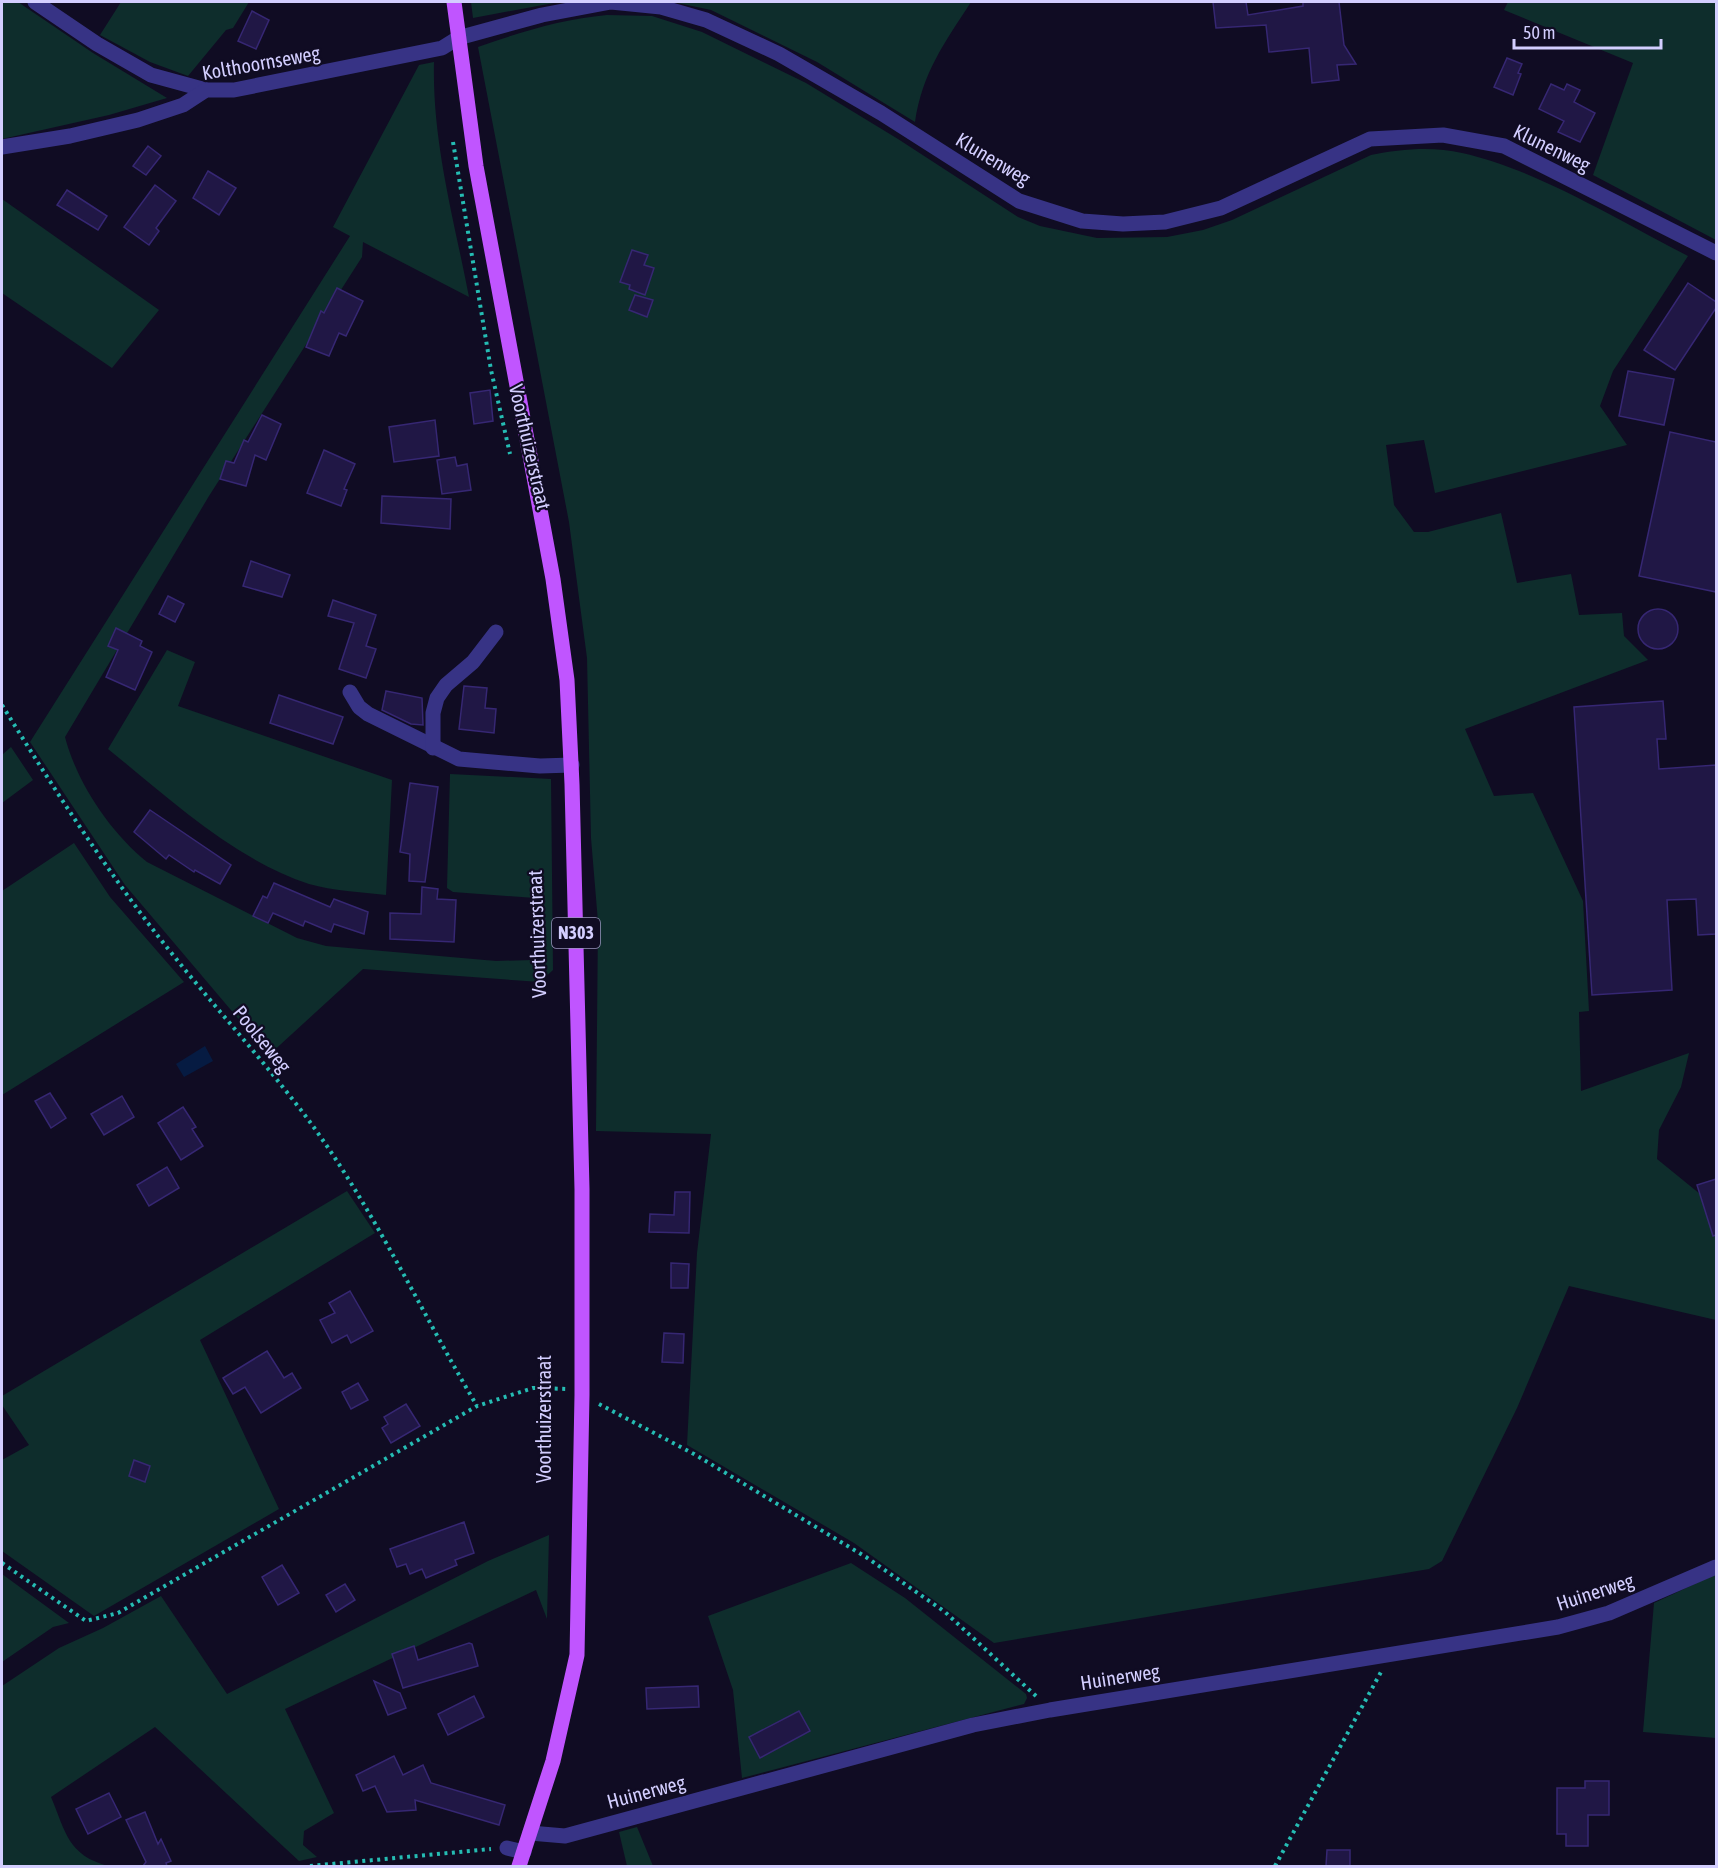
<svg xmlns="http://www.w3.org/2000/svg" width="1718" height="1868" font-family="'Asap Condensed',sans-serif">
  <rect width="100%" height="100%" fill="#100c23"/>
  <!-- green -->
  <g fill="#0e2d2c">
    <polygon points="2,2 18,2 93,53 167,98 109,115 2,139"/>
    <polygon points="121,2 249,2 233,28 226,30 188,76 150,62 100,35"/>
    <polygon points="471,2 559,2 473,18"/>
    <path d="M 673,2 L 971,2 C 945,42 922,73 915,122 L 817,62 L 711,10 Z"/>
    <polygon points="1508,2 1716,2 1716,240 1593,175 1633,63 1504,10"/>
    <path d="M 607,15 L 652,16 L 702,32 L 806,83 L 898,139 L 1018,217 L 1040,226 L 1097,238 L 1167,237 L 1203,230 L 1232,220 L 1371,155 C 1400,149 1433,146 1462,153 C 1536,169 1619,221 1688,256 L 1613,371 L 1600,406 L 1627,445 L 1435,493 L 1424,440 L 1386,445 L 1394,505 L 1414,532 L 1428,532 L 1501,513 L 1517,583 L 1571,574 L 1579,615 L 1622,613 L 1624,636 L 1648,660 L 1465,729 L 1494,796 L 1533,793 L 1583,901 L 1589,1011 L 1579,1012 L 1581,1091 L 1689,1053 L 1681,1087 L 1659,1130 L 1657,1159 L 1700,1194 L 1716,1188 L 1716,1320 L 1569,1286 L 1517,1408 L 1442,1561 L 1429,1569 L 994,1643 L 854,1543 L 687,1445 L 697,1253 L 711,1134 L 596,1131 L 598,922 L 591,838 L 587,658 L 569,522 L 478,47 C 520,32 563,19 607,15 Z"/>
    <path d="M 434,62 C 432,142 454,219 469,297 L 363,242 L 362,257 L 209,496 L 65,737 C 77,783 110,832 147,862 L 297,938 L 326,946 L 496,961 L 533,960 L 535,898 L 453,892 L 447,888 L 450,774 L 551,779 L 553,970 L 540,982 L 363,969 L 269,1055 L 125,885 L 30,742 L 350,236 L 333,227 L 419,65 Z"/>
    <polygon points="2,199 159,310 112,368 2,293"/>
    <path d="M 167,650 L 195,662 L 178,706 L 392,780 L 386,895 C 361,892 333,891 309,884 C 233,859 169,798 108,749 Z"/>
    <polygon points="11,747 33,780 2,803 2,755"/>
    <polygon points="74,843 110,897 184,982 2,1095 2,891"/>
    <polygon points="347,1191 375,1233 200,1340 279,1509 94,1616 2,1551 2,1460 29,1445 2,1405 2,1396"/>
    <path d="M 549,1535 L 547,1619 L 536,1590 L 285,1709 L 334,1813 L 304,1831 L 303,1845 L 317,1857 L 299,1861 L 155,1727 L 51,1797 C 66,1833 68,1855 108,1866 L 2,1866 L 2,1686 L 59,1648 L 103,1628 L 161,1596 L 227,1694 L 488,1561 Z"/>
    <polygon points="851,1563 905,1598 1026,1694 1027,1698 1024,1704 742,1778 733,1690 708,1616"/>
    <polygon points="2,1574 69,1623 53,1627 2,1662"/>
    <polygon points="1716,1574 1716,1738 1643,1732 1654,1603"/>
    <polygon points="637,1827 653,1866 627,1866 619,1832"/>
  </g>
  <!-- water -->
  <polygon fill="#061b42" points="205,1046 213,1061 184,1077 176,1064"/>
  <!-- building -->
  <g fill="#201745" stroke="#362773" stroke-width="1.5">
    <polygon points="1213,2 1246,2 1248,15 1303,6 1303,2 1339,2 1344,45 1356,64 1337,65 1339,80 1312,83 1309,48 1269,52 1266,25 1216,28"/>
    <polygon points="252,11 269,20 256,49 238,41"/>
    <polygon points="1507,58 1522,64 1518,73 1521,74 1513,95 1494,87"/>
    <polygon points="1551,84 1564,90 1567,84 1580,90 1574,102 1595,113 1580,142 1558,132 1564,121 1539,109"/>
    <polygon points="148,146 161,156 146,175 133,166"/>
    <polygon points="208,171 236,188 219,215 193,198"/>
    <polygon points="155,185 176,201 156,228 159,231 149,245 124,227"/>
    <polygon points="67,190 107,216 98,230 57,205"/>
    <polygon points="632,250 648,255 644,265 654,268 645,295 629,289 630,285 620,282"/>
    <polygon points="1688,283 1716,302 1716,308 1675,370 1644,350"/>
    <polygon points="337,288 363,301 346,336 339,333 329,356 306,347 321,311 324,313"/>
    <polygon points="635,295 653,300 647,317 629,310"/>
    <polygon points="1628,371 1674,379 1664,425 1619,416"/>
    <polygon points="490,390 493,421 474,424 470,393"/>
    <polygon points="262,415 281,424 266,460 255,455 246,486 220,479 226,461 234,463 244,440 248,442"/>
    <polygon points="435,420 439,456 394,462 389,427"/>
    <polygon points="1670,432 1716,442 1716,592 1639,576"/>
    <polygon points="324,450 355,464 344,489 347,490 341,506 307,493"/>
    <polygon points="455,457 457,466 467,464 471,490 442,494 437,460"/>
    <polygon points="382,496 451,499 450,529 381,523"/>
    <polygon points="251,561 290,575 282,597 243,586"/>
    <polygon points="168,596 184,604 175,622 159,614"/>
    <polygon points="333,600 376,615 366,646 376,649 366,678 339,669 354,623 328,616"/>
    <circle cx="1658" cy="629" r="20"/>
    <polygon points="116,628 142,641 140,646 152,652 135,690 106,677 118,650 108,646"/>
    <polygon points="464,686 487,688 485,708 496,709 494,733 459,729"/>
    <polygon points="386,691 422,698 423,725 411,724 382,710"/>
    <polygon points="279,695 343,717 333,744 270,723"/>
    <polygon points="1663,701 1666,739 1657,739 1659,769 1716,765 1716,934 1698,935 1696,899 1667,900 1672,990 1592,995 1574,707"/>
    <polygon points="410,783 438,787 425,882 409,881 410,854 400,852"/>
    <polygon points="150,810 231,865 220,884 195,870 194,872 169,855 166,859 134,832"/>
    <polygon points="274,883 330,907 334,899 368,912 364,934 334,924 331,932 305,921 303,926 273,913 268,923 253,916 263,896 267,898"/>
    <polygon points="422,887 438,889 437,899 456,900 454,942 390,939 390,913 421,914"/>
    <polygon points="50,1093 66,1118 51,1128 35,1101"/>
    <polygon points="122,1096 134,1117 104,1135 91,1114"/>
    <polygon points="183,1107 196,1127 192,1129 203,1146 181,1160 158,1123"/>
    <polygon points="167,1167 179,1188 149,1206 137,1185"/>
    <polygon points="1716,1179 1716,1235 1713,1236 1697,1185"/>
    <polygon points="675,1192 690,1192 689,1233 649,1232 650,1214 674,1215"/>
    <polygon points="671,1263 689,1264 688,1288 671,1288"/>
    <polygon points="350,1291 373,1331 351,1343 347,1335 332,1343 320,1320 335,1313 329,1303"/>
    <polygon points="664,1333 684,1334 683,1363 662,1362"/>
    <polygon points="267,1351 284,1378 292,1373 301,1388 261,1413 245,1387 233,1394 223,1378"/>
    <polygon points="358,1383 368,1400 351,1409 342,1392"/>
    <polygon points="406,1404 420,1426 391,1443 382,1428 388,1424 384,1417"/>
    <polygon points="134,1460 150,1466 145,1482 129,1476"/>
    <polygon points="464,1522 474,1553 455,1560 457,1565 426,1578 422,1569 410,1574 406,1564 397,1567 390,1549"/>
    <polygon points="282,1565 299,1593 278,1605 262,1577"/>
    <polygon points="345,1584 355,1600 336,1612 326,1595"/>
    <polygon points="469,1643 472,1644 478,1666 403,1688 392,1654 414,1646 418,1660"/>
    <polygon points="374,1681 400,1693 406,1708 388,1715"/>
    <polygon points="698,1686 699,1707 647,1709 646,1688"/>
    <polygon points="474,1696 484,1717 448,1735 438,1714"/>
    <polygon points="799,1711 810,1731 760,1758 749,1737"/>
    <polygon points="394,1756 403,1775 423,1765 431,1783 505,1805 499,1825 415,1800 416,1810 387,1812 375,1786 363,1791 356,1775"/>
    <polygon points="1585,1781 1609,1781 1609,1815 1588,1815 1588,1846 1566,1846 1566,1834 1557,1834 1557,1788 1585,1788"/>
    <polygon points="109,1793 121,1817 88,1834 76,1809"/>
    <polygon points="145,1812 158,1844 161,1839 171,1861 166,1863 167,1866 143,1866 146,1862 126,1820"/>
    <polygon points="1327,1850 1350,1850 1350,1866 1326,1866"/>
  </g>
  <g fill="none" stroke-linecap="round" stroke-linejoin="round">
    <!-- path -->
    <g stroke="#25bcb3" stroke-width="4" stroke-dasharray="3 4.5" stroke-linecap="butt">
      <polyline points="453,142 491,370 510,454"/>
      <path d="M 2,705 C 49,781 97,856 151,927 C 200,991 255,1050 304,1114 C 371,1203 420,1310 477,1406"/>
      <polyline points="599,1404 694,1454 866,1557 945,1612 1037,1697"/>
      <polyline points="2,1563 86,1621 118,1613 477,1406 533,1388 568,1389"/>
      <polyline points="310,1866 491,1849"/>
      <polyline points="1275,1866 1381,1672"/>
    </g>
    <!-- minor -->
    <g stroke="#373385" stroke-width="15">
      <polyline points="35,2 97,44 151,75 206,90"/>
      <polyline points="2,147 70,136 138,120 183,105 206,90 234,90 442,48 458,38 542,15 611,2 661,7 706,20 779,54 881,113 1019,201 1082,221 1123,224 1165,222 1221,208 1370,139 1443,135 1504,146 1716,253"/>
      <polyline points="350,692 359,707 368,714 459,759 540,766 572,765"/>
      <polyline points="433,748 433,713 437,698 446,685 473,662 496,632"/>
      <polyline points="530,1833 565,1836 973,1725 1050,1710 1558,1627 1609,1613 1716,1567"/>
      <polyline points="507,1848 524,1852"/>
    </g>
    <!-- major -->
    <polyline stroke="#c055ff" stroke-width="15" points="454,2 476,166 553,579 567,680 572,784 582,1189 582,1395 577,1655 553,1761 519,1866"/>
  </g>
  <g text-anchor="middle" stroke-width="4.5" stroke-linejoin="round" paint-order="stroke">
    <!-- shield labels -->
    <rect fill="#100c23" stroke="#9894bd" stroke-width="1.5" x="552" y="918" width="48" height="30" rx="4.5"/>
    <g font-size="18" font-weight="bold" fill="#d3ceff">
      <text x="576" y="939">N303</text>
    </g>
    <!-- street labels -->
    <g font-size="20" fill="#d3ceff" stroke="#100c23">
      <text transform="translate(261 63) rotate(-10)" y="7">Kolthoornseweg</text>
      <text transform="translate(1552 148) rotate(26)" y="7">Klunenweg</text>
      <text transform="translate(993 159) rotate(31)" y="7">Klunenweg</text>
      <text transform="translate(530 447) rotate(77)" y="7">Voorthuizerstraat</text>
      <text transform="translate(537 934) rotate(-92)" y="7">Voorthuizerstraat</text>
      <text transform="translate(262 1039) rotate(51)" y="7">Poolseweg</text>
      <text transform="translate(544 1419) rotate(-90)" y="7">Voorthuizerstraat</text>
      <text transform="translate(1595 1592) rotate(-18)" y="7">Huinerweg</text>
      <text transform="translate(1120 1677) rotate(-9)" y="7">Huinerweg</text>
      <text transform="translate(646 1792) rotate(-15)" y="7">Huinerweg</text>
    </g>
  </g>
  <!-- border -->
  <rect width="1718" height="1868" fill="none" stroke="#d3ceff" stroke-width="6"/>
  <!-- scale -->
  <path d="M1514 39v9h147v-9" fill="none" stroke="#d3ceff" stroke-width="3"/>
  <text x="1523" y="39" font-size="18" fill="#d3ceff" stroke="#100c23" stroke-width="4.5" paint-order="stroke">50 m</text>
</svg>
